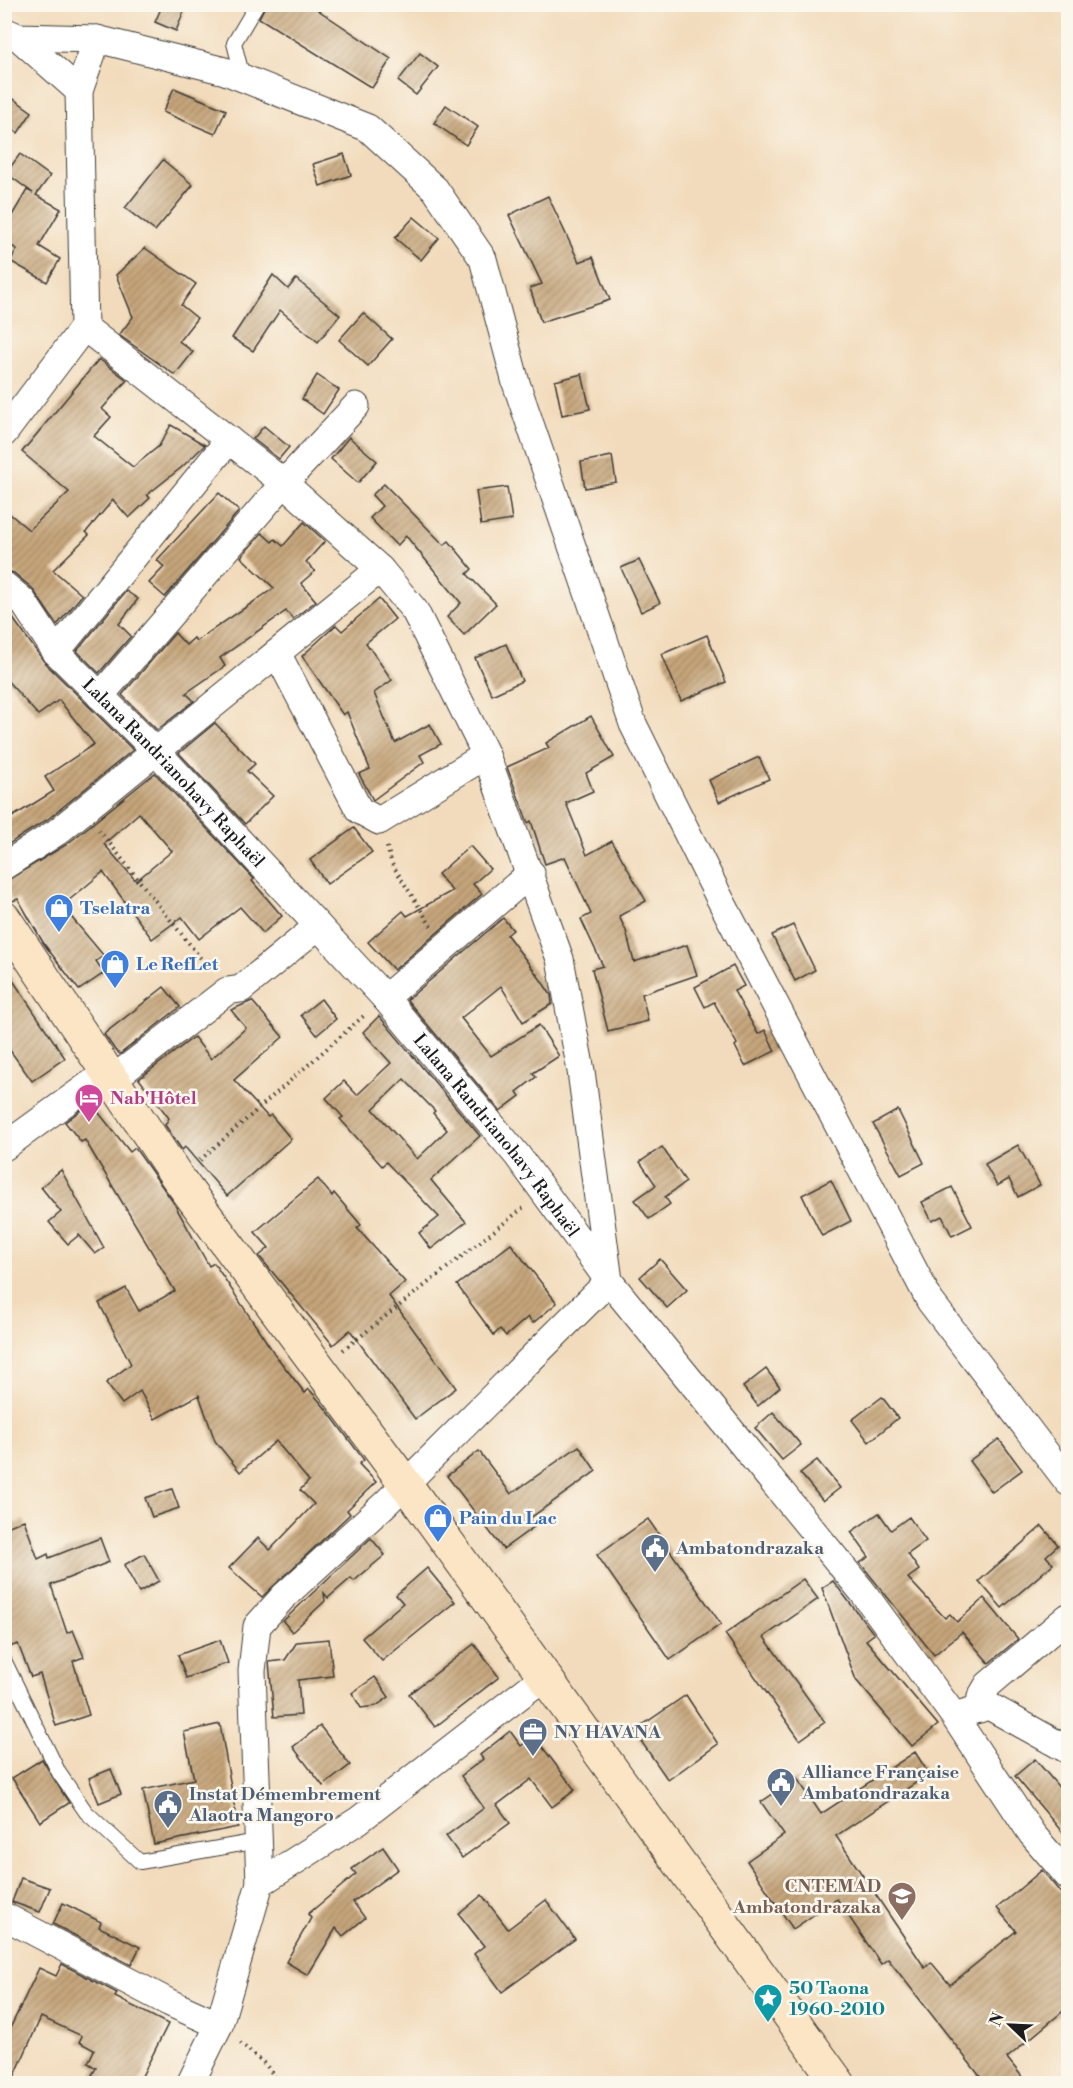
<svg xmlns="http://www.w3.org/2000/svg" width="1073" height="2088" font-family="'Libre Bodoni',serif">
  <defs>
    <pattern id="building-hatch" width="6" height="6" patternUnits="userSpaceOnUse" patternTransform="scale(1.5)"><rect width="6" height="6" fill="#c6a67c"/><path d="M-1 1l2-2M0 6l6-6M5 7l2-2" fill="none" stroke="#a08665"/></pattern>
  </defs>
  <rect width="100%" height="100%" fill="#fbf7ec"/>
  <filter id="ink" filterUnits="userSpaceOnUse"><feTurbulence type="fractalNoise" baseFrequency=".0167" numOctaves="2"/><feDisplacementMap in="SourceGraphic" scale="12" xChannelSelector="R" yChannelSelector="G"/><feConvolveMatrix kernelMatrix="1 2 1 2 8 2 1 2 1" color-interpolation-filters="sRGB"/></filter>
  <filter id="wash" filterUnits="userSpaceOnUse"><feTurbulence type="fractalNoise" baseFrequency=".008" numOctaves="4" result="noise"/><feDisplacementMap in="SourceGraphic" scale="24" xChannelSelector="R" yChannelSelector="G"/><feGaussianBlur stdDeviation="1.35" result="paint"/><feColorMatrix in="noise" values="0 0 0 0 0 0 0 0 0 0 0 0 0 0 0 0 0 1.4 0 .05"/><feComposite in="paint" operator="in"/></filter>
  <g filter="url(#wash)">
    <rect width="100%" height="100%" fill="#f2dbbc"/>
    <g id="blocks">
      <!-- building -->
      <g fill="url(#building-hatch)" fill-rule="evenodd">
        <polygon points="163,4 187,4 176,31 155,22"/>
        <polygon points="266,4 309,4 391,59 372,88 259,18"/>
        <polygon points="420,53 438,67 416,95 398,81"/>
        <polygon points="174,88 226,110 215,134 163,112"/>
        <polygon points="14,99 32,112 18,133 4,124 4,114"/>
        <polygon points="446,105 478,127 466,145 434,123"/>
        <polygon points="20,154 50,176 36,195 61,209 39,246 60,259 47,282 10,261 17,249 4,242 4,229 27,190 33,193 6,173"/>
        <polygon points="344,154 351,175 320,186 313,164"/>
        <polygon points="163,160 193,185 155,231 125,208"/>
        <polygon points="548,196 579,262 593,257 610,300 541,322 530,288 542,284 509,215"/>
        <polygon points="414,217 439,238 421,260 395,238"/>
        <polygon points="145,248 196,284 181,305 197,318 179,341 193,352 175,375 119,335 133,317 116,275"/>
        <polygon points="273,275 288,289 296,279 340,315 318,342 280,310 253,351 232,338"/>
        <polygon points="363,313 392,339 368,366 339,340"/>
        <polygon points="99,359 127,380 102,409 111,417 94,436 133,467 159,446 171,425 205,445 182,467 147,495 150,498 129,518 113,500 86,532 89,535 53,570 82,595 57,625 32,588 14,573 4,570 4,509 29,530 69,492 22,452"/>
        <polygon points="582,374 590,409 562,415 555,381"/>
        <polygon points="317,375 339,390 323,414 302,399"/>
        <polygon points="264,426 289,447 279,459 253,439"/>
        <polygon points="349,437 377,461 358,483 331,459"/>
        <polygon points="612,456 616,482 585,488 581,462"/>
        <polygon points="384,484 444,545 449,541 472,569 467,574 496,604 464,635 447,617 461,603 406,536 397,546 370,518 382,506 372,495"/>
        <polygon points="507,487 512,520 481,525 476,491"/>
        <polygon points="219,493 239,511 165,597 149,583 164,567 157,560"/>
        <polygon points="304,522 325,541 306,562 315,571 301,583 316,601 293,619 286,611 220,658 225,666 186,693 194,701 157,730 122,695 175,633 186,645 194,638 196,641 274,588 241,557 262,533 272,542 275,539 283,546"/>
        <polygon points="639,560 660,603 641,612 621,568"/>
        <polygon points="126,591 138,599 119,624 131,636 99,673 77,651"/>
        <polygon points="379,599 395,619 366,643 392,680 374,693 395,743 430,724 441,744 420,755 424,762 373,800 359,774 370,769 347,712 343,715 302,656 336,625 342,631"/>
        <polygon points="4,606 45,663 133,750 48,819 4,847 4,822 54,791 45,777 94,744 59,700 38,715 4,677"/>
        <polygon points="707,635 726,682 681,701 662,654"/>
        <polygon points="506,644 522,681 492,695 475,658"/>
        <polygon points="591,716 614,757 586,773 593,791 566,803 587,855 612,841 646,901 619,916 626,931 634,962 687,945 697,975 642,994 648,1021 608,1031 592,969 603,966 581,919 591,914 565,857 545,864 531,821 528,823 507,767 549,748 546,743"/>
        <polygon points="215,723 255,764 247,771 273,796 245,824 179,753"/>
        <polygon points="759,757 769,779 719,802 709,780"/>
        <path d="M 155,773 L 254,879 L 252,881 L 282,916 L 263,933 L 240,907 L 199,939 L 182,917 L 152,939 L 103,872 L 62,906 L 104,956 L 96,961 L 104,973 L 79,990 L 44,944 L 18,899 L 12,901 L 4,882 L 66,845 ZM 139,813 L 172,851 L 136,881 L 104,844 Z"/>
        <polygon points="354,828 372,852 327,884 310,860"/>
        <polygon points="470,846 490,869 473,884 482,894 394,970 368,942 403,911 407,916 452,891 438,874"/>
        <polygon points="503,918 513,930 507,935 541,980 551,995 552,1004 523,1022 501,986 461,1018 491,1056 539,1025 559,1056 533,1073 536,1077 517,1092 520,1096 500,1111 407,1000"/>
        <polygon points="793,925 815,970 795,981 772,935"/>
        <polygon points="733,966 744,986 734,991 758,1034 765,1030 775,1051 745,1066 735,1046 737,1044 714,1002 705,1007 695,987"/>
        <polygon points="4,967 65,1058 32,1081 4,1042"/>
        <polygon points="164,987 180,1007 120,1054 115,1050 104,1034"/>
        <polygon points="321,999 336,1019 317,1035 301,1015"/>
        <polygon points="252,1001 283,1037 234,1080 268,1117 271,1115 291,1139 227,1196 185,1147 182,1150 165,1125 169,1118 139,1079 194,1037 211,1059 246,1028 231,1010"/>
        <path d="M 379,1016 L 480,1136 L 431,1180 L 466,1222 L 431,1249 L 419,1233 L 439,1217 L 386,1162 L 382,1166 L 340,1119 L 343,1117 L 326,1098 L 344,1081 L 357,1095 L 391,1063 L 363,1032 ZM 404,1079 L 435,1111 L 433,1113 L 447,1130 L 417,1159 L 373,1109 Z"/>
        <polygon points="91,1103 130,1152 135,1148 173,1202 209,1266 214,1263 276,1356 305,1393 309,1389 326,1409 364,1460 359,1464 376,1482 347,1510 350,1514 262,1597 229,1568 258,1538 270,1550 314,1504 300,1490 309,1481 276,1441 240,1472 215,1441 199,1395 155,1419 140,1391 122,1404 106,1383 131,1364 99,1303 126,1288 139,1311 175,1291 85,1140 81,1142 65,1122"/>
        <polygon points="898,1110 924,1163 901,1175 873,1124"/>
        <polygon points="1018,1145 1040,1185 1018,1197 1009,1179 997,1186 985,1164"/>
        <polygon points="662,1147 686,1182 665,1197 670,1204 649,1219 635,1200 656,1185 640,1162"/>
        <polygon points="61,1170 104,1248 95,1254 79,1235 68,1244 49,1222 61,1212 41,1187"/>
        <polygon points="318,1179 332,1196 334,1193 361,1225 357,1228 405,1282 389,1296 456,1388 415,1419 350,1330 333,1345 259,1256 269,1248 255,1232"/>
        <polygon points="831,1180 851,1221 822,1236 802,1195"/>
        <polygon points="952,1187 972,1226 952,1236 942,1216 932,1221 922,1202"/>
        <polygon points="511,1244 557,1303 533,1323 528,1317 506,1336 500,1329 494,1335 457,1285"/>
        <polygon points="660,1259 687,1290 667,1308 640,1277"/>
        <polygon points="766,1369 780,1387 758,1406 743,1387"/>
        <polygon points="882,1397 898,1418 869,1442 852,1420"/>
        <polygon points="773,1412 801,1445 782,1460 755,1428"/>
        <polygon points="999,1439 1022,1470 992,1492 969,1461"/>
        <polygon points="579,1446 596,1471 529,1519 535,1526 503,1549 447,1476 479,1451 511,1494"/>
        <polygon points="817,1460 840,1488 823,1501 800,1473"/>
        <polygon points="172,1489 179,1508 152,1517 145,1498"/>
        <polygon points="879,1513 891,1530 909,1517 926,1541 908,1554 919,1570 908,1578 945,1618 950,1614 957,1622 984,1598 1018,1639 989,1663 962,1632 934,1655 860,1563 869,1557 851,1532"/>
        <polygon points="648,1519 721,1624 670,1660 597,1555"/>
        <polygon points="24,1520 38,1559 48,1554 49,1558 100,1538 109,1562 51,1585 67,1633 73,1630 84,1657 73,1661 89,1715 56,1726 40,1674 31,1677 18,1644 4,1649 4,1528"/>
        <polygon points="1042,1526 1058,1545 1046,1556 1053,1564 1002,1608 979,1581"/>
        <polygon points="371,1538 385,1555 354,1581 351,1578 328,1598 324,1593 325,1601 292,1632 283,1621"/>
        <polygon points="144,1554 159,1581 139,1592 124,1565"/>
        <polygon points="427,1568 455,1602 382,1661 362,1638 403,1603 396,1595"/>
        <polygon points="803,1579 818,1599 764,1637 825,1722 800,1740 725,1634"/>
        <polygon points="833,1581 874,1634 866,1640 938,1725 912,1746 856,1680 822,1588"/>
        <polygon points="329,1639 333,1676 298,1680 301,1715 274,1717 269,1662 285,1660 297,1642"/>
        <polygon points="220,1640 228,1663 186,1678 178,1655"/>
        <polygon points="474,1644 499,1677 435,1727 409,1694"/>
        <polygon points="375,1677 389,1697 376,1706 361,1708 352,1693"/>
        <polygon points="686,1695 718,1744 668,1780 634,1731"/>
        <polygon points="220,1724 238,1827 154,1844 143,1790 194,1779 184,1732"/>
        <polygon points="320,1726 350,1765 323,1786 293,1747"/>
        <polygon points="510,1731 521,1746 534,1736 575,1790 552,1807 531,1779 497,1805 510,1823 462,1858 446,1836 484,1808 461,1776 483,1759 480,1755"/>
        <polygon points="915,1752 929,1774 836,1836 925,1968 931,1962 950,1985 1016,1931 997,1908 1042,1870 1068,1902 1068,2007 1007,2058 1028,2084 986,2084 888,1959 881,1964 837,1899 793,1929 747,1861 784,1835 761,1802 797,1778 821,1814"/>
        <polygon points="42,1759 69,1803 40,1822 12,1778"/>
        <polygon points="1035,1759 1068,1798 1068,1839 1015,1776"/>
        <polygon points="111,1769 121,1794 99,1803 89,1778"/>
        <polygon points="383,1847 398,1869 353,1902 365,1918 343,1936 336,1928 308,1975 286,1962 311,1918 308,1914 356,1874 352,1869"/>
        <polygon points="21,1878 50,1888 40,1912 12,1902"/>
        <polygon points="482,1895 508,1929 546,1900 575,1939 502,1992 474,1954 484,1946 459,1914"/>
        <polygon points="63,1903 101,1922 99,1927 140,1947 131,1965 53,1924"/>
        <polygon points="62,1964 117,1993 115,1997 168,2024 138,2084 109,2084 92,2075 96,2068 88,2063 94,2050 79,2042 82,2036 41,2017 11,2084 4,2084 4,2041 39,1968 56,1976"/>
      </g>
    </g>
  </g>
  <g filter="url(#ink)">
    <use href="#blocks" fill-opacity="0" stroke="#3c3934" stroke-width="1.5"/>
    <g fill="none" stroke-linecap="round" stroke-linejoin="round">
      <!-- lane casing -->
      <g stroke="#3c3934" stroke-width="16">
        <g id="lane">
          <polyline points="243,78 234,43 257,4"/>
          <polyline points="4,1660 59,1773 86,1812 140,1862 258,1841"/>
        </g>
      </g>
      <!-- street casing -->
      <g stroke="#3c3934" stroke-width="29">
        <g id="street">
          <polyline points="4,31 18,37 97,39 225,71 368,128 435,189 483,259 516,383 633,724 719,897 930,1301 1068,1482"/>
          <polyline points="18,37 79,91"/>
          <polyline points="84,327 284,483 380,569 415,611 486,755 560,959 581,1071 609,1281 385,1504 284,1596 257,1626 252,1671 260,1883"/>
          <polyline points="4,433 84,327 79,91 97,39"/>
          <path id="s1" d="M 4,585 L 22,600 L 56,652 L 157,752 L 385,998 L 517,1155 L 609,1281 L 862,1591 L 954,1716 L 1032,1834 L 1068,1876"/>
          <polyline points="56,652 229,440"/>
          <polyline points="277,653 359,810 379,821 486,755"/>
          <polyline points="100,696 284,483 356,406"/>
          <polyline points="4,866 57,832 380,569"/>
          <polyline points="385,998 531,873"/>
          <polyline points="4,1147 106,1073 122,1072 227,991 241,989 318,926"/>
          <polyline points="979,1709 981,1697 988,1685 1068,1617"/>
          <polyline points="964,1713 989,1706 1068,1750"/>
          <polyline points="4,1916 168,2002 219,2025"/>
          <polyline points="190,2084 219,2025 260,1883 359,1820 545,1676"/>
        </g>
      </g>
      <!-- secondary casing -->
      <g stroke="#3c3934" stroke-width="35">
        <polyline id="secondary" points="4,918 178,1178 404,1482 839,2084"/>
      </g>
      <!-- path -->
      <g stroke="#3c3934" stroke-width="4" stroke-dasharray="1.5 4.5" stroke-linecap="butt">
        <polyline points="4,738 10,734 5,728"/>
        <polyline points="99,830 210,970"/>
        <polyline points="387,847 392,864 431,926"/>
        <polyline points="200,1160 366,1014"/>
        <polyline points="343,1350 523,1208"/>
        <polyline points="240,2043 266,2065 280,2084"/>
      </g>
      <!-- lane -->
      <use href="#lane" stroke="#fff" stroke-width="14"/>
      <!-- street -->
      <use href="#street" stroke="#fff" stroke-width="27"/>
      <!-- secondary -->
      <use href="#secondary" stroke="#fce5c4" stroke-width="33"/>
    </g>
  </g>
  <!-- icons -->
  <defs>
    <g id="shop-pin" transform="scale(1.5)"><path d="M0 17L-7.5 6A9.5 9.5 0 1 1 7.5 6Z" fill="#3f7fe0" stroke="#fbf7ec"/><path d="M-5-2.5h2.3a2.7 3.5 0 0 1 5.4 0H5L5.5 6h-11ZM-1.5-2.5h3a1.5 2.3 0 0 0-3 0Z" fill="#fff"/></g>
    <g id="hotel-pin" transform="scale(1.5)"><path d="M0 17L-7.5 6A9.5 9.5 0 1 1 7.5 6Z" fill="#d1479c" stroke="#fbf7ec"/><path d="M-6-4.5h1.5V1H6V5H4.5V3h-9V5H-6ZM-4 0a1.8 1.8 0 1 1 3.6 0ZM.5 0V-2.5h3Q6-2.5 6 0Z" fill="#fff"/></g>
    <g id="civic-pin" transform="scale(1.5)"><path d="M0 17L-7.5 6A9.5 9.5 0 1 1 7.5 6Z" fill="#5c6f8a" stroke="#fbf7ec"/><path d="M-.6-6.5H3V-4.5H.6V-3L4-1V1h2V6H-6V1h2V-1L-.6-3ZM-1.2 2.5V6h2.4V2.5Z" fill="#fff"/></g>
    <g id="office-pin" transform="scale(1.5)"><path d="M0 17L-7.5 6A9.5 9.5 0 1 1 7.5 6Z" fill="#5c6f8a" stroke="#fbf7ec"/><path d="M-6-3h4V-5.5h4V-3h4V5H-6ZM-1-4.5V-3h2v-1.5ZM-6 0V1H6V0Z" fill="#fff"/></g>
    <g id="school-pin" transform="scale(1.5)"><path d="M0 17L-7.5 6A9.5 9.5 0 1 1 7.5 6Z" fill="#8d6e63" stroke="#fbf7ec"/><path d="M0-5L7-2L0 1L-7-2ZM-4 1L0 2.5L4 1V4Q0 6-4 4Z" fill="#fff"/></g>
    <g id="sight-pin" transform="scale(1.5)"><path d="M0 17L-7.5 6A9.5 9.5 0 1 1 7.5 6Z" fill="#0f9aa8" stroke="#fbf7ec"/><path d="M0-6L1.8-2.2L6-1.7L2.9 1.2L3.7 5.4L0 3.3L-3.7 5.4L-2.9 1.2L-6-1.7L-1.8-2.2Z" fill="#fff"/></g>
  </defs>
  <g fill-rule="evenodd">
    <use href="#shop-pin" x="59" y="908"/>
    <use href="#shop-pin" x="115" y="964"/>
    <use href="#hotel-pin" x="89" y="1098"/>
    <use href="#shop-pin" x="438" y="1518"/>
    <use href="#civic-pin" x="655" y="1548"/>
    <use href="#office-pin" x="533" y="1732"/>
    <use href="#civic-pin" x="781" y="1782"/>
    <use href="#civic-pin" x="168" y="1804"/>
    <use href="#school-pin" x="902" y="1896"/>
    <use href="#sight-pin" x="768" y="1998"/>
  </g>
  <g text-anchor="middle" stroke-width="5" stroke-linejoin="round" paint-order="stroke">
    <!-- street labels -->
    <g font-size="18" fill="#1c1c1c" stroke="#fbf7ec">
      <text dy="6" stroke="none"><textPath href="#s1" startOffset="254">Lalana Randrianohavy Raphaël</textPath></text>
      <text dy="6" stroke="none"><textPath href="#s1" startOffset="740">Lalana Randrianohavy Raphaël</textPath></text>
    </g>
    <!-- shop labels -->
    <g font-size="18" font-weight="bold" fill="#366cbe" stroke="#fbf7ec" text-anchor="start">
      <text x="80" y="914">Tselatra</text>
      <text x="136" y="970">Le RefLet</text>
      <text x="459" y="1524">Pain du Lac</text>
    </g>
    <!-- hotel labels -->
    <g font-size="18" font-weight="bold" fill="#b23c85" stroke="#fbf7ec" text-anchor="start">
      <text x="110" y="1104">Nab'Hôtel</text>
    </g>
    <!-- service labels -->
    <g font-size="18" font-weight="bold" fill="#4e5e75" stroke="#fbf7ec" text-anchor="start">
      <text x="676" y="1554">Ambatondrazaka</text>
      <text x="554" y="1738">NY HAVANA</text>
      <text x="802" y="1778">Alliance Française<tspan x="802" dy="21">Ambatondrazaka</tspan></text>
      <text x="189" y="1800">Instat Démembrement<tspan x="189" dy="21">Alaotra Mangoro</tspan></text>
    </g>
    <!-- education labels -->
    <g font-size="18" font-weight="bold" fill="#785e54" stroke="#fbf7ec" text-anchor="end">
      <text x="881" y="1892">CNTEMAD<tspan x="881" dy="21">Ambatondrazaka</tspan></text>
    </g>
    <!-- culture labels -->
    <g font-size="18" font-weight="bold" fill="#0d838f" stroke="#fbf7ec" text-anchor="start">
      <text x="789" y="1994">50 Taona<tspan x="789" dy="21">1960-2010</tspan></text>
    </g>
  </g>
  <!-- margin -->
  <rect width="1073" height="2088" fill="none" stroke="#fbf7ec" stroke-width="24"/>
  <!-- north arrow -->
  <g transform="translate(1010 2025) rotate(293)" stroke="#fbf7ec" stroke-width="4.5" paint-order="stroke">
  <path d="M0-4.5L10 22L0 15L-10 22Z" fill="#1c1c1c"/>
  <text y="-9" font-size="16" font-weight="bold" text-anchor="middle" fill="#1c1c1c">N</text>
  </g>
</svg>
